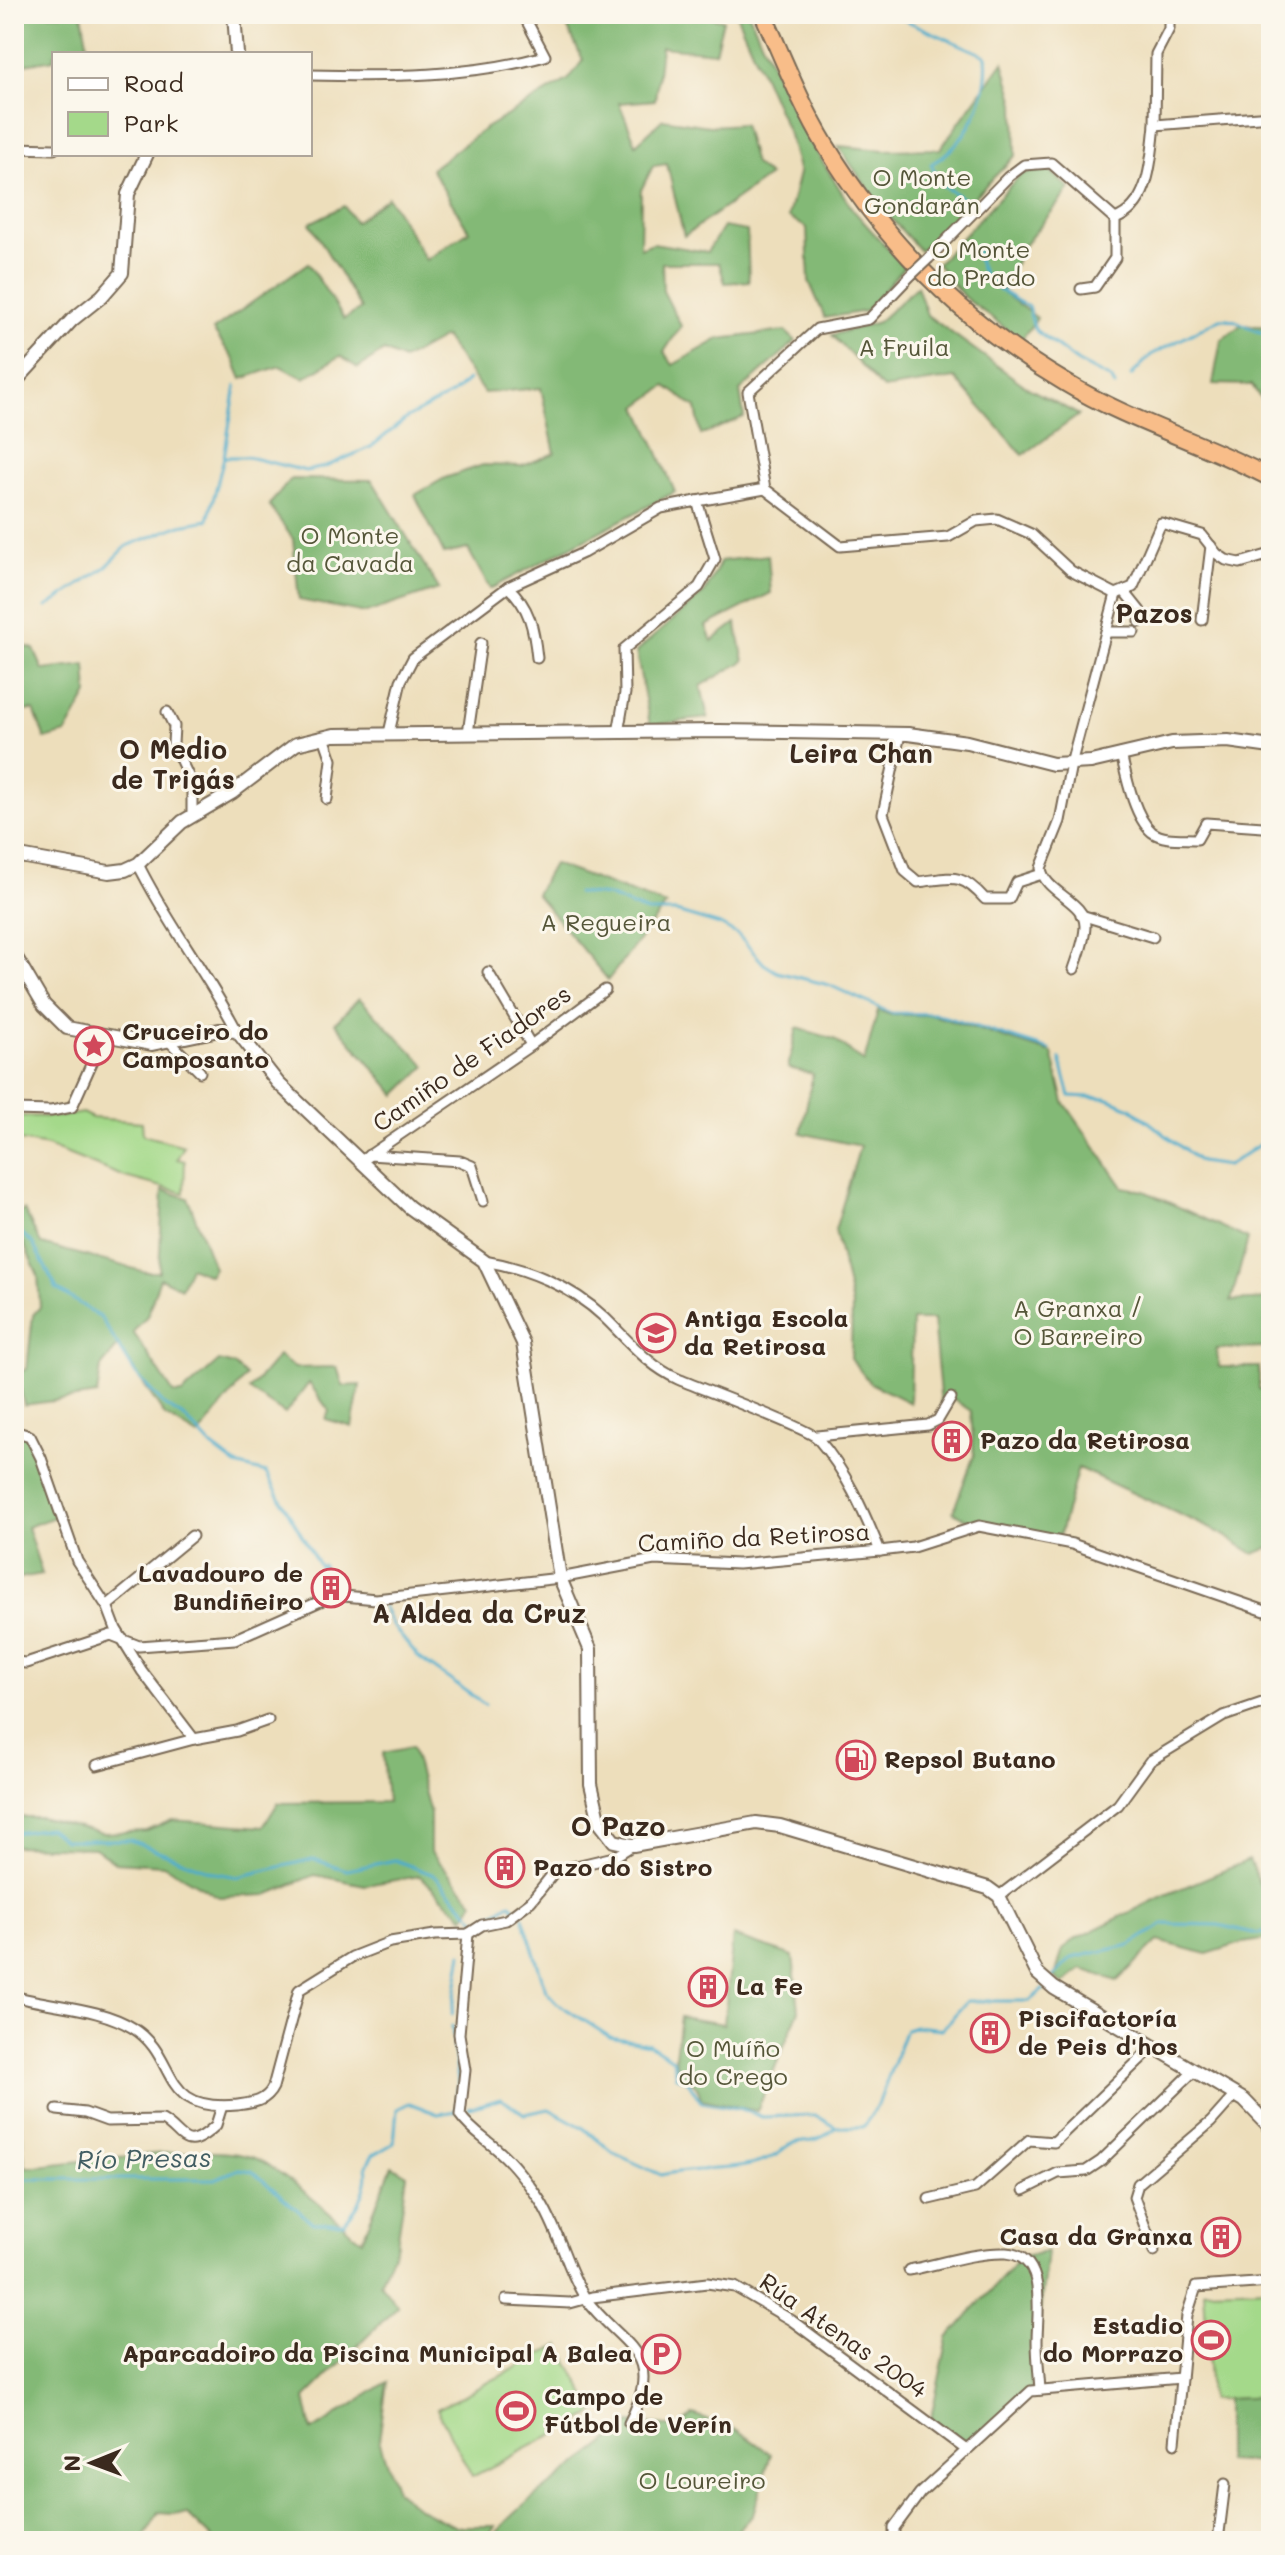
<svg xmlns="http://www.w3.org/2000/svg" width="1285" height="2555" font-family="Mali,sans-serif">
  <rect width="100%" height="100%" fill="#fbf7ec"/>
  <filter id="ink" filterUnits="userSpaceOnUse"><feTurbulence type="fractalNoise" baseFrequency=".0125" numOctaves="2"/><feDisplacementMap in="SourceGraphic" scale="16" xChannelSelector="R" yChannelSelector="G"/><feConvolveMatrix kernelMatrix="1 2 1 2 8 2 1 2 1" color-interpolation-filters="sRGB"/></filter>
  <filter id="wash" filterUnits="userSpaceOnUse"><feTurbulence type="fractalNoise" baseFrequency=".006" numOctaves="4" result="noise"/><feDisplacementMap in="SourceGraphic" scale="32" xChannelSelector="R" yChannelSelector="G"/><feGaussianBlur stdDeviation="1.8" result="paint"/><feColorMatrix in="noise" values="0 0 0 0 0 0 0 0 0 0 0 0 0 0 0 0 0 1.4 0 .05"/><feComposite in="paint" operator="in"/></filter>
  <g filter="url(#wash)">
    <rect width="100%" height="100%" fill="#eddebb"/>
    <!-- green -->
    <g fill="#a4d98a" stroke="#708254" stroke-width="2">
      <polygon points="82,1113 92,1118 142,1122 143,1135 184,1146 177,1159 185,1161 184,1193 125,1177 47,1146 14,1140 14,1116 60,1117"/>
      <polygon points="1271,2288 1271,2397 1210,2400 1204,2290"/>
      <polygon points="560,2345 595,2413 472,2477 437,2409"/>
    </g>
    <!-- forest -->
    <g fill="#83b976" stroke="#5f724a" stroke-width="2">
      <polygon points="14,14 82,14 89,54 54,54 54,59 14,66"/>
      <polygon points="561,14 697,14 723,20 715,52 661,47 655,100 619,103 636,144 663,119 709,126 743,124 754,164 769,176 684,236 667,164 653,166 641,190 640,248 653,243 707,252 723,227 747,231 749,281 725,283 719,263 662,263 663,291 681,326 664,352 673,365 719,339 785,331 796,341 740,391 744,417 701,435 696,408 666,386 638,406 675,492 490,589 468,549 444,554 415,495 445,478 483,465 522,466 555,453 541,388 484,393 444,337 403,360 384,351 358,368 340,356 304,378 280,366 242,379 234,360 213,330 308,263 344,319 361,309 310,223 344,206 355,222 388,197 426,260 469,231 431,169 484,129 569,79 583,60"/>
      <polygon points="736,14 749,14 799,124 853,210 904,267 866,311 825,318 809,281 807,228 788,217 799,173 789,135"/>
      <polygon points="1003,62 1015,103 1016,155 920,251 880,206 838,146 884,150 940,149"/>
      <polygon points="1048,169 1070,189 1022,248 1002,292 1037,318 1021,340 964,297 937,264 1021,174"/>
      <polygon points="917,286 927,315 1028,388 1079,415 1023,455 955,378 883,389 832,335 878,322"/>
      <polygon points="1241,325 1271,327 1271,416 1252,385 1213,384 1221,340"/>
      <polygon points="291,479 372,480 439,589 366,613 299,600 293,539 269,505"/>
      <polygon points="768,555 771,593 706,626 712,641 736,623 744,661 701,686 708,718 650,725 636,652 705,592 721,561"/>
      <polygon points="14,643 34,649 43,670 86,665 88,694 66,733 45,739 34,710 14,712"/>
      <polygon points="553,864 666,905 608,980 536,894"/>
      <polygon points="359,998 426,1066 396,1095 335,1023"/>
      <polygon points="878,1010 891,1015 932,1015 1052,1053 1064,1102 1123,1187 1144,1191 1248,1239 1231,1301 1271,1299 1271,1348 1216,1349 1219,1367 1259,1367 1259,1389 1271,1389 1271,1547 1254,1554 1220,1533 1078,1468 1058,1541 979,1526 953,1512 974,1455 971,1411 951,1398 941,1405 933,1320 912,1320 910,1403 870,1383 851,1359 852,1306 835,1230 860,1146 801,1133 813,1074 788,1068 797,1028 834,1039 864,1062"/>
      <polygon points="163,1190 188,1198 214,1268 209,1275 190,1267 181,1288 160,1278 147,1316 133,1332 174,1394 182,1394 219,1361 234,1365 246,1376 198,1436 165,1416 118,1346 101,1367 97,1395 24,1405 17,1373 27,1369 33,1315 40,1307 38,1275 14,1223 14,1215 24,1210 41,1244 146,1272 159,1272"/>
      <polygon points="278,1356 295,1368 337,1367 343,1386 360,1385 352,1427 326,1419 329,1411 309,1383 285,1414 249,1390"/>
      <polygon points="14,1431 30,1436 60,1515 27,1527 42,1574 14,1579"/>
      <polygon points="412,1747 430,1813 430,1851 474,1902 464,1917 420,1876 365,1885 315,1875 267,1895 219,1897 163,1865 115,1862 95,1848 14,1846 14,1817 40,1817 102,1833 147,1831 172,1820 263,1827 278,1803 387,1802 383,1753"/>
      <polygon points="1249,1860 1265,1897 1271,1899 1271,1939 1242,1943 1207,1954 1158,1941 1117,1981 1082,1969 1063,1984 1055,1977 1063,1948 1075,1939 1163,1896"/>
      <path d="M 733,1936 L 793,1956 L 799,2010 L 757,2111 L 701,2099 C 698,2085 693,2079 678,2076 L 675,2056 L 680,2017 L 724,2024 Z"/>
      <path d="M 14,2105 C 27,2130 19,2140 26,2167 C 75,2163 223,2139 261,2161 C 297,2181 329,2215 362,2240 L 392,2166 L 407,2175 L 397,2244 L 380,2283 L 398,2306 L 305,2398 L 312,2431 L 387,2382 L 379,2440 L 396,2491 L 419,2509 L 454,2526 L 496,2526 L 483,2541 L 449,2541 L 405,2527 L 399,2541 L 215,2541 L 188,2515 L 159,2513 L 142,2541 L 14,2541 Z"/>
      <polygon points="1047,2252 1031,2391 965,2449 930,2422 948,2338 1022,2256"/>
      <polygon points="1271,2397 1271,2463 1226,2461 1226,2399"/>
      <path d="M 693,2415 L 737,2430 L 771,2454 L 753,2514 L 728,2541 L 490,2541 C 526,2493 586,2465 629,2423 L 680,2427 Z"/>
    </g>
    <g fill="none" stroke-linecap="round" stroke-linejoin="round">
      <!-- stream -->
      <g stroke="#4caccb" stroke-width="3">
        <path d="M 891,14 L 986,56 C 990,98 967,144 931,164 L 940,184 L 962,198"/>
        <path d="M 976,246 C 978,283 999,290 1028,307 L 1035,330 L 1078,362 L 1111,379 L 1115,386"/>
        <path d="M 1131,376 L 1151,355 L 1220,319 C 1240,317 1251,333 1271,335"/>
        <polyline points="224,457 236,386"/>
        <polyline points="47,607 106,567 127,546 181,525 208,520 224,457 248,457 306,471 325,467 371,447 407,418 452,394 468,380"/>
        <polyline points="577,893 608,896 647,912 676,912 720,925 738,935 764,964 777,972 829,985 891,1013 936,1014 1050,1050"/>
        <polyline points="1060,1059 1070,1096 1106,1098 1131,1108 1200,1162 1227,1166 1271,1137"/>
        <polyline points="14,1226 33,1244 57,1289 100,1317 136,1374 164,1405 185,1418 212,1447 236,1465 266,1473 320,1567 323,1565 328,1584 342,1591"/>
        <polyline points="383,1606 392,1625 418,1657 485,1705"/>
        <polyline points="14,1833 49,1828 64,1840 130,1840 215,1873 238,1877 313,1859 347,1870 395,1860 434,1875 479,1923 510,1903 517,1910"/>
        <polyline points="523,1917 546,1991 557,2003 610,2037 649,2044 673,2059 676,2077 687,2080 701,2102 742,2109 762,2117 815,2115 836,2127"/>
        <polyline points="1053,1977 1072,1958 1130,1945 1164,1924 1218,1925 1258,1934 1271,1931"/>
        <polyline points="452,2014 462,1953"/>
        <path d="M 469,2108 L 501,2099 L 525,2114 L 549,2109 L 582,2127 L 614,2153 L 661,2175 C 698,2165 742,2175 777,2155 C 780,2153 782,2149 786,2147 C 804,2135 814,2148 836,2127 L 863,2127 L 878,2105 L 906,2029 L 915,2026 L 942,2029 L 967,2001 L 1029,2001 L 1044,1989"/>
        <path d="M 14,2179 L 215,2179 L 239,2169 L 252,2171 L 313,2223 L 344,2223 C 358,2209 370,2185 366,2166 L 373,2155 L 394,2143 L 397,2109 L 409,2103 L 438,2114 L 456,2111 L 458,2082 L 452,2026"/>
        <polyline points="14,2261 23,2261"/>
      </g>
    </g>
  </g>
  <g filter="url(#ink)">
    <g fill="none" stroke-linecap="round" stroke-linejoin="round">
      <!-- minor casing -->
      <g stroke="#796955" stroke-width="13">
        <g id="minor">
          <path d="M 310,75 C 387,77 470,77 545,56 L 523,14"/>
          <polyline points="1155,125 1156,54 1169,29 1169,14"/>
          <polyline points="14,148 54,149"/>
          <path d="M 929,258 L 1008,177 L 1024,165 L 1051,163 L 1115,219 C 1151,206 1151,157 1155,125 L 1271,116"/>
          <polyline points="1081,289 1095,287 1115,258 1115,219"/>
          <polyline points="765,489 840,546 948,537 976,521 997,519 1031,534 1071,571 1116,594 1133,587 1161,523 1202,535 1217,554 1226,560 1240,563 1271,554"/>
          <path d="M 508,587 C 530,607 534,629 537,658"/>
          <polyline points="1124,591 1140,611 1140,622"/>
          <polyline points="1202,620 1211,546"/>
          <polyline points="1106,632 1134,632"/>
          <polyline points="167,712 174,726 173,744 192,784 192,816"/>
          <polyline points="389,733 401,681 413,658 508,587 583,553 661,508 697,501"/>
          <polyline points="468,733 481,643"/>
          <polyline points="618,733 625,693 624,649 699,587 715,559 697,501 765,489 748,392 817,329 869,319 911,275"/>
          <path d="M 900,734 L 883,814 L 905,871 L 918,882 C 952,878 960,871 985,899 L 1009,899 L 1017,882 L 1042,874"/>
          <polyline points="324,737 332,760 327,799"/>
          <path d="M 1121,754 C 1126,775 1134,817 1152,832 C 1164,841 1183,838 1197,839 L 1206,823 L 1263,827"/>
          <path d="M 138,864 C 167,923 207,973 237,1031"/>
          <polyline points="1081,915 1153,937"/>
          <path d="M 1074,969 C 1078,957 1085,940 1085,926 C 1085,900 1044,893 1041,868 L 1060,821 L 1071,764 L 1116,594"/>
          <polyline points="488,972 531,1045"/>
          <polyline points="169,1041 200,1072"/>
          <polyline points="14,1110 51,1111 72,1107 103,1038"/>
          <polyline points="369,1155 460,1161 472,1166 483,1201"/>
          <polyline points="361,1161 527,1048 605,990"/>
          <path d="M 484,1261 C 527,1268 571,1286 604,1317 C 627,1339 648,1366 678,1379 C 699,1388 810,1429 818,1439 C 846,1471 864,1512 880,1551"/>
          <polyline points="14,1431 30,1436 41,1458 77,1561 108,1608 116,1629 142,1671 194,1739 97,1765"/>
          <polyline points="817,1436 928,1425 938,1420 951,1398"/>
          <polyline points="107,1606 192,1536"/>
          <polyline points="14,1662 26,1663 111,1635 139,1646 235,1639 334,1595 376,1599 560,1578 654,1560 738,1564 880,1551 913,1547 979,1526 1072,1544 1271,1613"/>
          <polyline points="194,1739 237,1731 268,1720"/>
          <polyline points="999,1896 1118,1805 1150,1761 1224,1716 1271,1700"/>
          <path d="M 468,1934 L 459,2034 L 465,2070 L 460,2115 C 471,2131 486,2139 500,2152 C 515,2165 528,2183 539,2199 C 559,2229 568,2273 586,2299 C 620,2346 667,2350 629,2423"/>
          <path d="M 14,1996 C 52,2007 99,2007 133,2028 C 180,2057 157,2113 237,2105 C 252,2103 266,2102 273,2087 L 299,1990 L 352,1957 L 390,1942 L 435,1935 L 468,1934 L 482,1925 L 506,1920 L 531,1901 L 555,1871 L 614,1857 L 633,1845"/>
          <path d="M 57,2110 L 85,2113 L 107,2121 L 162,2120 C 184,2132 183,2156 216,2125 L 222,2106"/>
          <polyline points="1024,2190 1058,2173 1086,2171 1101,2161 1195,2070"/>
          <polyline points="929,2199 975,2188 1029,2140 1054,2142 1154,2046"/>
          <polyline points="1154,2251 1134,2197 1138,2184 1211,2122 1235,2095"/>
          <path d="M 909,2270 C 940,2264 974,2252 1006,2253 C 1048,2256 1037,2314 1037,2341 C 1037,2357 1039,2374 1040,2390"/>
          <polyline points="506,2300 570,2303 592,2297 707,2283 735,2287 791,2320 965,2449"/>
          <polyline points="1175,2443 1187,2315 1196,2287 1271,2282"/>
          <polyline points="894,2541 894,2528 920,2493 1031,2391 1181,2378"/>
          <polyline points="1218,2541 1225,2484"/>
        </g>
      </g>
      <!-- tertiary casing -->
      <g stroke="#796955" stroke-width="16">
        <g id="tertiary">
          <polyline points="234,14 237,54"/>
          <polyline points="14,383 72,320 102,296 122,273 128,194 147,154"/>
          <polyline points="14,855 109,872 125,870 138,864 182,822 233,792 296,744 334,735 719,731 908,734 967,742 1053,764 1091,762 1172,743 1228,741 1271,747"/>
          <polyline points="14,954 44,1005 67,1028 152,1044 219,1030 237,1031 278,1083 409,1207 484,1261 523,1343 560,1578 590,1649 591,1784 600,1823 614,1841 633,1845 756,1823 780,1826 988,1888 999,1896 1037,1973 1054,1988 1244,2100 1271,2128"/>
        </g>
      </g>
      <!-- trunk casing -->
      <g stroke="#796955" stroke-width="20">
        <path id="trunk" d="M 763,14 C 783,58 801,105 826,146 C 886,244 967,325 1066,383 C 1131,422 1205,443 1271,478"/>
      </g>
      <!-- minor -->
      <use href="#minor" stroke="#fff" stroke-width="9"/>
      <!-- tertiary -->
      <use href="#tertiary" stroke="#fff" stroke-width="12"/>
      <!-- trunk -->
      <use href="#trunk" stroke="#f8bd89" stroke-width="16"/>
      <!-- minor-bridge casing -->
      <g stroke="#796955" stroke-width="13" stroke-linecap="butt">
        <polyline id="minor-bridge" points="911,275 929,258"/>
      </g>
      <!-- minor-bridge -->
      <use href="#minor-bridge" stroke="#fff" stroke-width="9"/>
    </g>
  </g>
  <!-- icons -->
  <defs>
    <g id="sight-ring" transform="scale(2)"><circle r="9.5" fill="#fbf7ec" stroke="#d1495b" stroke-width="1.5"/><path d="M0-6L1.8-2.2L6-1.7L2.9 1.2L3.7 5.4L0 3.3L-3.7 5.4L-2.9 1.2L-6-1.7L-1.8-2.2Z" fill="#d1495b"/></g>
    <g id="school-ring" transform="scale(2)"><circle r="9.5" fill="#fbf7ec" stroke="#d1495b" stroke-width="1.5"/><path d="M0-5L7-2L0 1L-7-2ZM-4 1L0 2.5L4 1V4Q0 6-4 4Z" fill="#d1495b"/></g>
    <g id="building-ring" transform="scale(2)"><circle r="9.5" fill="#fbf7ec" stroke="#d1495b" stroke-width="1.5"/><path d="M-4-6H4V6H1V3H-1V6H-4ZM-2.5-4.3h1.7v1.8h-1.7ZM.8-4.3h1.7v1.8H.8ZM-2.5-1h1.7V.8h-1.7ZM.8-1h1.7V.8H.8Z" fill="#d1495b"/></g>
    <g id="fuel-ring" transform="scale(2)"><circle r="9.5" fill="#fbf7ec" stroke="#d1495b" stroke-width="1.5"/><path d="M-5.5-6h7V0h2V4h1.3V-2.5L3-4.5l.8-.8L6-3V5H2.5V1h-1V6h-7ZM-4.2-4.7v3.2H.2V-4.7Z" fill="#d1495b"/></g>
    <g id="stadium-ring" transform="scale(2)"><circle r="9.5" fill="#fbf7ec" stroke="#d1495b" stroke-width="1.5"/><path d="M0-5a6.5 5 0 1 0 0 10a6.5 5 0 1 0 0-10ZM-3.5-1.8h7v3.6h-7Z" fill="#d1495b"/></g>
    <g id="parking-ring" transform="scale(2)"><circle r="9.5" fill="#fbf7ec" stroke="#d1495b" stroke-width="1.5"/><path d="M-3.5-5.5H1a3.5 3.5 0 0 1 0 7H-1V5.5H-3.5ZM-1-3.4V-.6H.8a1.4 1.4 0 0 0 0-2.8Z" fill="#d1495b"/></g>
  </defs>
  <g fill-rule="evenodd">
    <use href="#sight-ring" x="94" y="1046"/>
    <use href="#school-ring" x="656" y="1333"/>
    <use href="#building-ring" x="952" y="1441"/>
    <use href="#building-ring" x="331" y="1588"/>
    <use href="#fuel-ring" x="856" y="1760"/>
    <use href="#building-ring" x="505" y="1868"/>
    <use href="#building-ring" x="708" y="1987"/>
    <use href="#building-ring" x="990" y="2033"/>
    <use href="#building-ring" x="1221" y="2237"/>
    <use href="#stadium-ring" x="1211" y="2340"/>
    <use href="#parking-ring" x="661" y="2354"/>
    <use href="#stadium-ring" x="516" y="2411"/>
  </g>
  <g text-anchor="middle" stroke-width="6" stroke-linejoin="round" paint-order="stroke">
    <!-- park labels -->
    <g font-size="24" fill="#555639" stroke="#fbf7ec">
      <text x="922" y="186">O Monte<tspan x="922" dy="28">Gondarán</tspan></text>
      <text x="981" y="258">O Monte<tspan x="981" dy="28">do Prado</tspan></text>
      <text x="904" y="356">A Fruila</text>
      <text x="350" y="544">O Monte<tspan x="350" dy="28">da Cavada</tspan></text>
      <text x="606" y="931">A Regueira</text>
      <text x="1078" y="1317">A Granxa /<tspan x="1078" dy="28">O Barreiro</tspan></text>
      <text x="733" y="2057">O Muíño<tspan x="733" dy="28">do Crego</tspan></text>
      <text x="702" y="2489">O Loureiro</text>
    </g>
    <!-- poi labels -->
    <g font-size="24" font-weight="bold" fill="#3b2a1e" stroke="#fbf7ec" text-anchor="start">
      <text x="122" y="1040">Cruceiro do<tspan x="122" dy="28">Camposanto</tspan></text>
      <text x="684" y="1327">Antiga Escola<tspan x="684" dy="28">da Retirosa</tspan></text>
      <text x="980" y="1449">Pazo da Retirosa</text>
      <text x="303" y="1582" text-anchor="end">Lavadouro de<tspan x="303" dy="28">Bundiñeiro</tspan></text>
      <text x="884" y="1768">Repsol Butano</text>
      <text x="533" y="1876">Pazo do Sistro</text>
      <text x="736" y="1995">La Fe</text>
      <text x="1018" y="2027">Piscifactoría<tspan x="1018" dy="28">de Peis d'hos</tspan></text>
      <text x="1193" y="2245" text-anchor="end">Casa da Granxa</text>
      <text x="1183" y="2334" text-anchor="end">Estadio<tspan x="1183" dy="28">do Morrazo</tspan></text>
      <text x="633" y="2362" text-anchor="end">Aparcadoiro da Piscina Municipal A Balea</text>
      <text x="544" y="2405">Campo de<tspan x="544" dy="28">Fútbol de Verín</tspan></text>
    </g>
    <!-- street labels -->
    <g font-size="24" fill="#3b2a1e" stroke="#fbf7ec">
      <text transform="translate(472 1059) rotate(-35)" y="8">Camiño de Fiadores</text>
      <text transform="translate(754 1538) rotate(-3)" y="8">Camiño da Retirosa</text>
      <text transform="translate(843 2336) rotate(35)" y="8">Rúa Atenas 2004</text>
    </g>
    <!-- neighbourhood labels -->
    <g font-size="26" font-weight="bold" fill="#3b2a1e" stroke="#fbf7ec">
      <text x="1154" y="623">Pazos</text>
      <text x="173" y="759">O Medio<tspan x="173" dy="30">de Trigás</tspan></text>
      <text x="861" y="763">Leira Chan</text>
      <text x="479" y="1623">A Aldea da Cruz</text>
      <text x="618" y="1836">O Pazo</text>
    </g>
    <!-- water labels -->
    <g font-size="26" font-style="italic" fill="#425e63" stroke="#fbf7ec">
      <text transform="translate(144 2159) rotate(-1)" y="9">Río Presas</text>
    </g>
  </g>
  <!-- margin -->
  <rect width="1285" height="2555" fill="none" stroke="#fbf7ec" stroke-width="48"/>
  <!-- legend -->
  <rect x="52" y="52" width="260" height="104" fill="#fbf7ec" stroke="#aea59a" stroke-width="2"/>
  <rect x="68" y="78" width="40" height="12" fill="#ffffff" stroke="#aea59a" stroke-width="2"/>
  <text x="124" y="92" font-size="24" fill="#3b2a1e">Road</text>
  <rect x="68" y="112" width="40" height="24" fill="#a4d98a" stroke="#aea59a" stroke-width="2"/>
  <text x="124" y="132" font-size="24" fill="#3b2a1e">Park</text>
  <!-- north arrow -->
  <g transform="translate(92 2463) rotate(269)" stroke="#fbf7ec" stroke-width="6" paint-order="stroke">
  <path d="M0-6L14 30L0 20L-14 30Z" fill="#3b2a1e"/>
  <text y="-12" font-size="22" font-weight="bold" text-anchor="middle" fill="#3b2a1e">N</text>
  </g>
</svg>
